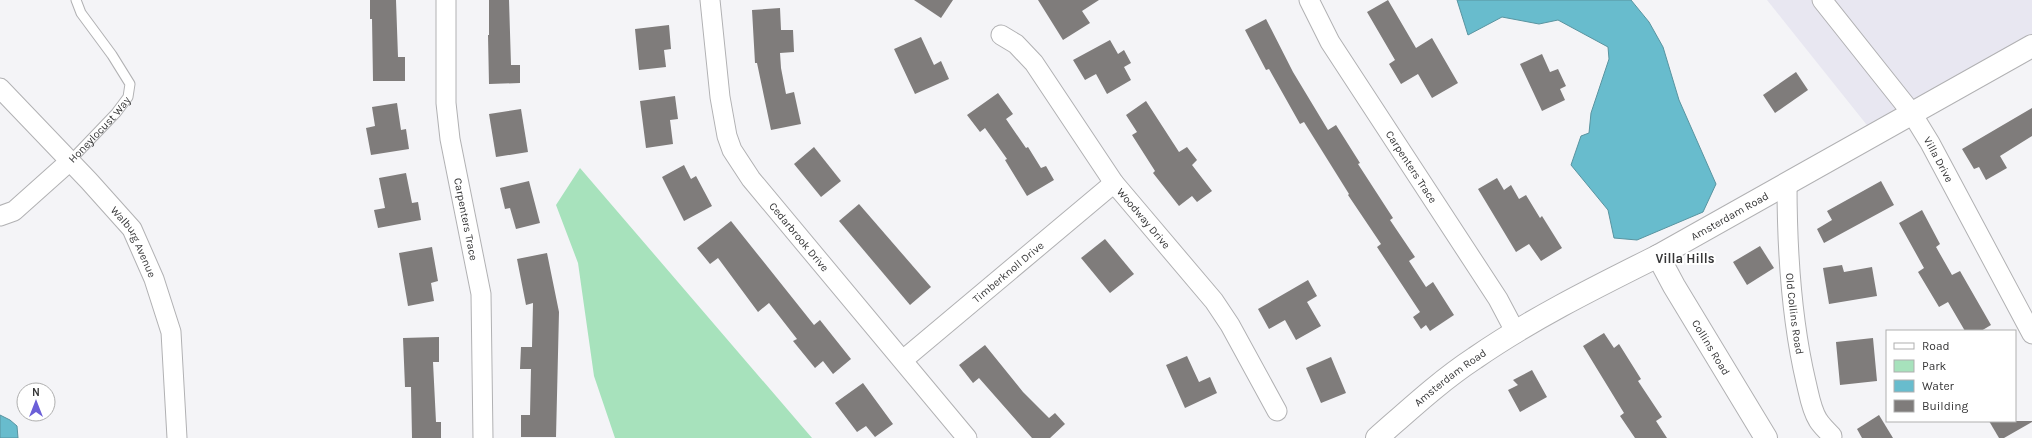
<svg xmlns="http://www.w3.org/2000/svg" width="2032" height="438" font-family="Karla,sans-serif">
  <rect width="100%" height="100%" fill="#f4f4f7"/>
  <!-- built -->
  <polygon fill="#e8e7f1" points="1767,0 2032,0 2032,46 1874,134"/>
  <!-- green -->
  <polygon fill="#a7e2bc" points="580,168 812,438 615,438 594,376 578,263 556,205"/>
  <!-- water -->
  <g fill="#68bccd" stroke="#5994a0">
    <polygon points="1457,0 1631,0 1649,22 1663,47 1679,100 1716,184 1703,212 1637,240 1614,238 1608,210 1571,165 1581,136 1589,133 1591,113 1609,59 1608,47 1558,20 1539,24 1502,17 1468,35"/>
    <polygon points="0,415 10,420 17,426 18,438 0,438"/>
  </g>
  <!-- building -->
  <g fill="#7f7c7b">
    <polygon points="370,0 396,0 398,57 405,57 405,81 373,81 372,19 370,19"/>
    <polygon points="489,0 509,0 511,65 520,65 520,83 489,84 488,35 489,35"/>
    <polygon points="914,0 953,0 941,18"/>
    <polygon points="1038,0 1099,0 1082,11 1090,23 1063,40"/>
    <polygon points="1388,0 1416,48 1432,38 1458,83 1432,98 1418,74 1401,84 1389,64 1395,60 1367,12"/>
    <polygon points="780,8 781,30 793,30 794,52 780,53 781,68 786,94 794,92 801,124 771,130 757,63 755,63 752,10"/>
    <polygon points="1266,19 1293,72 1328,130 1336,125 1360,163 1358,164 1393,218 1390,220 1415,257 1409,261 1426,287 1433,282 1454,315 1430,331 1426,325 1421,329 1413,317 1420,312 1377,247 1381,244 1348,195 1349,194 1304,122 1300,124 1269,69 1266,70 1245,30"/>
    <polygon points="669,25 671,49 664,50 666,67 639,70 635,29"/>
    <polygon points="921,37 934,65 941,61 949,79 915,94 894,49"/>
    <polygon points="1110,40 1118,54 1124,50 1131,63 1124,67 1131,80 1107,94 1096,74 1085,80 1073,60"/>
    <polygon points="1542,54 1550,72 1558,69 1566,86 1560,89 1565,100 1542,111 1520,64"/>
    <polygon points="1796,72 1808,90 1775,113 1763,95"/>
    <polygon points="998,93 1013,114 1006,119 1026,148 1028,147 1041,168 1046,166 1054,180 1027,196 1005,160 1007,159 985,128 980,132 967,115"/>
    <polygon points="675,96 678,119 670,120 673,144 646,148 640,101"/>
    <polygon points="1146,101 1179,152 1187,147 1197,160 1192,165 1212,191 1197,202 1192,196 1179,206 1153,173 1155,171 1132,135 1137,132 1126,115"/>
    <polygon points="397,103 401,130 406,129 409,149 371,155 366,128 375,126 372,107"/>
    <polygon points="2032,108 2032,136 2000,156 2007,168 1986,180 1979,167 1974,169 1962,149"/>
    <polygon points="521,109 528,152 496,157 489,114"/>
    <polygon points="814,147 841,181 821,197 794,164"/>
    <polygon points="684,165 691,179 696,176 712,206 684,221 662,177"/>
    <polygon points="406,173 412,203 418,202 421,220 378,228 374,210 385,208 379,178"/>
    <polygon points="1497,178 1504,190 1511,185 1519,199 1526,195 1540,218 1542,216 1562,248 1541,261 1529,244 1516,252 1478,189"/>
    <polygon points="529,181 540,223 516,229 510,208 505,209 500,188"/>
    <polygon points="1881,181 1894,205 1824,243 1817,229 1832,220 1827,211"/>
    <polygon points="859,204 931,287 910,305 839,221"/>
    <polygon points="1922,210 1940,244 1936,247 1952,275 1960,271 1991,325 1981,331 1965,331 1948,302 1939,307 1918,272 1924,268 1899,223"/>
    <polygon points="731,221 814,325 820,320 851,359 833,374 823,361 815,368 793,341 797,339 769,303 758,312 718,258 710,264 697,248"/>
    <polygon points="1105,239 1134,274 1110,293 1081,258"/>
    <polygon points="1760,246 1774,268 1747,285 1733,262"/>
    <polygon points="432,247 438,281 431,283 434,301 408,306 399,253"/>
    <polygon points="547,253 559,312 556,437 521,437 521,415 530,415 531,369 520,369 521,347 532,347 533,303 526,305 517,259"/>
    <polygon points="1842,265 1844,272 1872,267 1877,296 1829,304 1823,268"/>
    <polygon points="1308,280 1317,296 1307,302 1321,326 1296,340 1285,320 1269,329 1258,309"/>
    <polygon points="1604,333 1614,348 1619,344 1641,379 1638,381 1662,417 1656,421 1667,438 1635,438 1620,416 1624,413 1583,346"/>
    <polygon points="439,337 439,362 433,362 436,422 441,422 441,438 412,438 411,387 405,387 403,338"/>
    <polygon points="1873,338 1877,381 1840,385 1836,342"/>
    <polygon points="985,345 1023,392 1049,418 1055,413 1065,424 1050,438 1032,438 979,378 973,383 959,365"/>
    <polygon points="1187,356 1199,382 1210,377 1217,393 1185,408 1166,365"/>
    <polygon points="1331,357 1346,393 1321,403 1306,368"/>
    <polygon points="1532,370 1547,397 1520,412 1508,390 1518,385 1513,380"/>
    <polygon points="863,383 893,424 875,437 866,426 857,432 835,403"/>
    <polygon points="1879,415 1893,438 1862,438 1857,429"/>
    <polygon points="1989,421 2032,421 2032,422 2004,438 1999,438"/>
  </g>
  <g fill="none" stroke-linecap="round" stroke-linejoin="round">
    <!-- service casing -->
    <g stroke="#b1b1b3" stroke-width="11">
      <g id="service">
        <path id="s1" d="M 70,161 L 116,113 L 128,97 L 130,84 L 112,55 L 81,13 L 76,0"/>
      </g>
    </g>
    <!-- minor casing -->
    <g stroke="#b1b1b3" stroke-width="21">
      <g id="minor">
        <path id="s2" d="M 446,0 L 446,103 L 450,139 L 481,294 L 483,438"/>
        <path id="s3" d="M 710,0 L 720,97 L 727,136 L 732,150 L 751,179 L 967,438"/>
        <path id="s4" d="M 1309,0 L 1330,42 L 1498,299 L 1516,333"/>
        <path id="s5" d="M 1822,0 L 1911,112 L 1930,143 L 2032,334"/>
        <path id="s6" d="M 1001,35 L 1016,44 L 1034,63 L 1114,183 L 1214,301 L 1230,325 L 1277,411"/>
        <path id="s7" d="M 0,88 L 89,181 L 132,229 L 154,279 L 171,332 L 177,438"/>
        <path id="s8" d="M 1787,184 C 1787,249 1791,318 1806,382 C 1809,394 1811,409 1818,420 C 1821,425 1827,431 1832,436"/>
        <polyline points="0,216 14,211 70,161"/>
        <path id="s9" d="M 903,360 L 1114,183"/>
      </g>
    </g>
    <!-- tertiary casing -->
    <g stroke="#b1b1b3" stroke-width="24">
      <g id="tertiary">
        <path id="s10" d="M 1658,256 L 2032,46"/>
      </g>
    </g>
    <!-- secondary casing -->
    <g stroke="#b1b1b3" stroke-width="24">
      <g id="secondary">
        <path id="s11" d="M 1377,438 C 1409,410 1440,381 1475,358 C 1533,318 1596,287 1658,256 L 1674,286 L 1766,438"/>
      </g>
    </g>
    <!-- service -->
    <use href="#service" stroke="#fff" stroke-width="9"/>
    <!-- minor -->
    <use href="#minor" stroke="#fff" stroke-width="19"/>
    <!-- tertiary -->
    <use href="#tertiary" stroke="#fff" stroke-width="22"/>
    <!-- secondary -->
    <use href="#secondary" stroke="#fff" stroke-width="22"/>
  </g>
  <g text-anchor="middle" stroke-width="4" stroke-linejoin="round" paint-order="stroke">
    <!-- street labels -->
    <g font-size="11" fill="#363637" stroke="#fff">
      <text dy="4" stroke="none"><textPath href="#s1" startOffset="43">Honeylocust Way</textPath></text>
      <text dy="4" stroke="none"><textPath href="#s5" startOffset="198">Villa Drive</textPath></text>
      <text dy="4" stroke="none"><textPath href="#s4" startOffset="196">Carpenters Trace</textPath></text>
      <text dy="4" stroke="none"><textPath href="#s10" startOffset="82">Amsterdam Road</textPath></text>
      <text dy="4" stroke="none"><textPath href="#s2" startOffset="221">Carpenters Trace</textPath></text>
      <text dy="4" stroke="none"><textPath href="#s6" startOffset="234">Woodway Drive</textPath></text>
      <text dy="4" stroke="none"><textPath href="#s3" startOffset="262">Cedarbrook Drive</textPath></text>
      <text dy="4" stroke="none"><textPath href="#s7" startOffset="205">Walburg Avenue</textPath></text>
      <text dy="4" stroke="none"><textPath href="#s9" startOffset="137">Timberknoll Drive</textPath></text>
      <text dy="4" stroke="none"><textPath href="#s8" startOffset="130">Old Collins Road</textPath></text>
      <text dy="4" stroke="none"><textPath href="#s11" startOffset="442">Collins Road</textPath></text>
      <text dy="4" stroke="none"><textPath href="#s11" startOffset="95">Amsterdam Road</textPath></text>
    </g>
    <!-- quarter labels -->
    <g font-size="13" font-weight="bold" fill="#363637" stroke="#fff">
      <text x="1685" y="263">Villa Hills</text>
    </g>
  </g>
  <!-- legend -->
  <rect x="1886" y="330" width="130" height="92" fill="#ffffff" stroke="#afafaf"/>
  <rect x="1894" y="343" width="20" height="6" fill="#ffffff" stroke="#afafaf"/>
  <text x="1922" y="350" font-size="12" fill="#363637">Road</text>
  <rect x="1894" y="360" width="20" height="12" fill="#a7e2bc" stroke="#afafaf"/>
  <text x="1922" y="370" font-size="12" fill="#363637">Park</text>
  <rect x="1894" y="380" width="20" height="12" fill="#68bccd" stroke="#afafaf"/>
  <text x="1922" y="390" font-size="12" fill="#363637">Water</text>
  <rect x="1894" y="400" width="20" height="12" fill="#7f7c7b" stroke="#afafaf"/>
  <text x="1922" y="410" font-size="12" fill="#363637">Building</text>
  <!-- north arrow -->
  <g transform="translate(36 402)"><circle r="19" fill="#ffffff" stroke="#afafaf"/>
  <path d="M0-3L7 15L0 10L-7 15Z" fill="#6b5fd8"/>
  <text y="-6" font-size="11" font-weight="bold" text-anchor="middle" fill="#363637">N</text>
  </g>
</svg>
